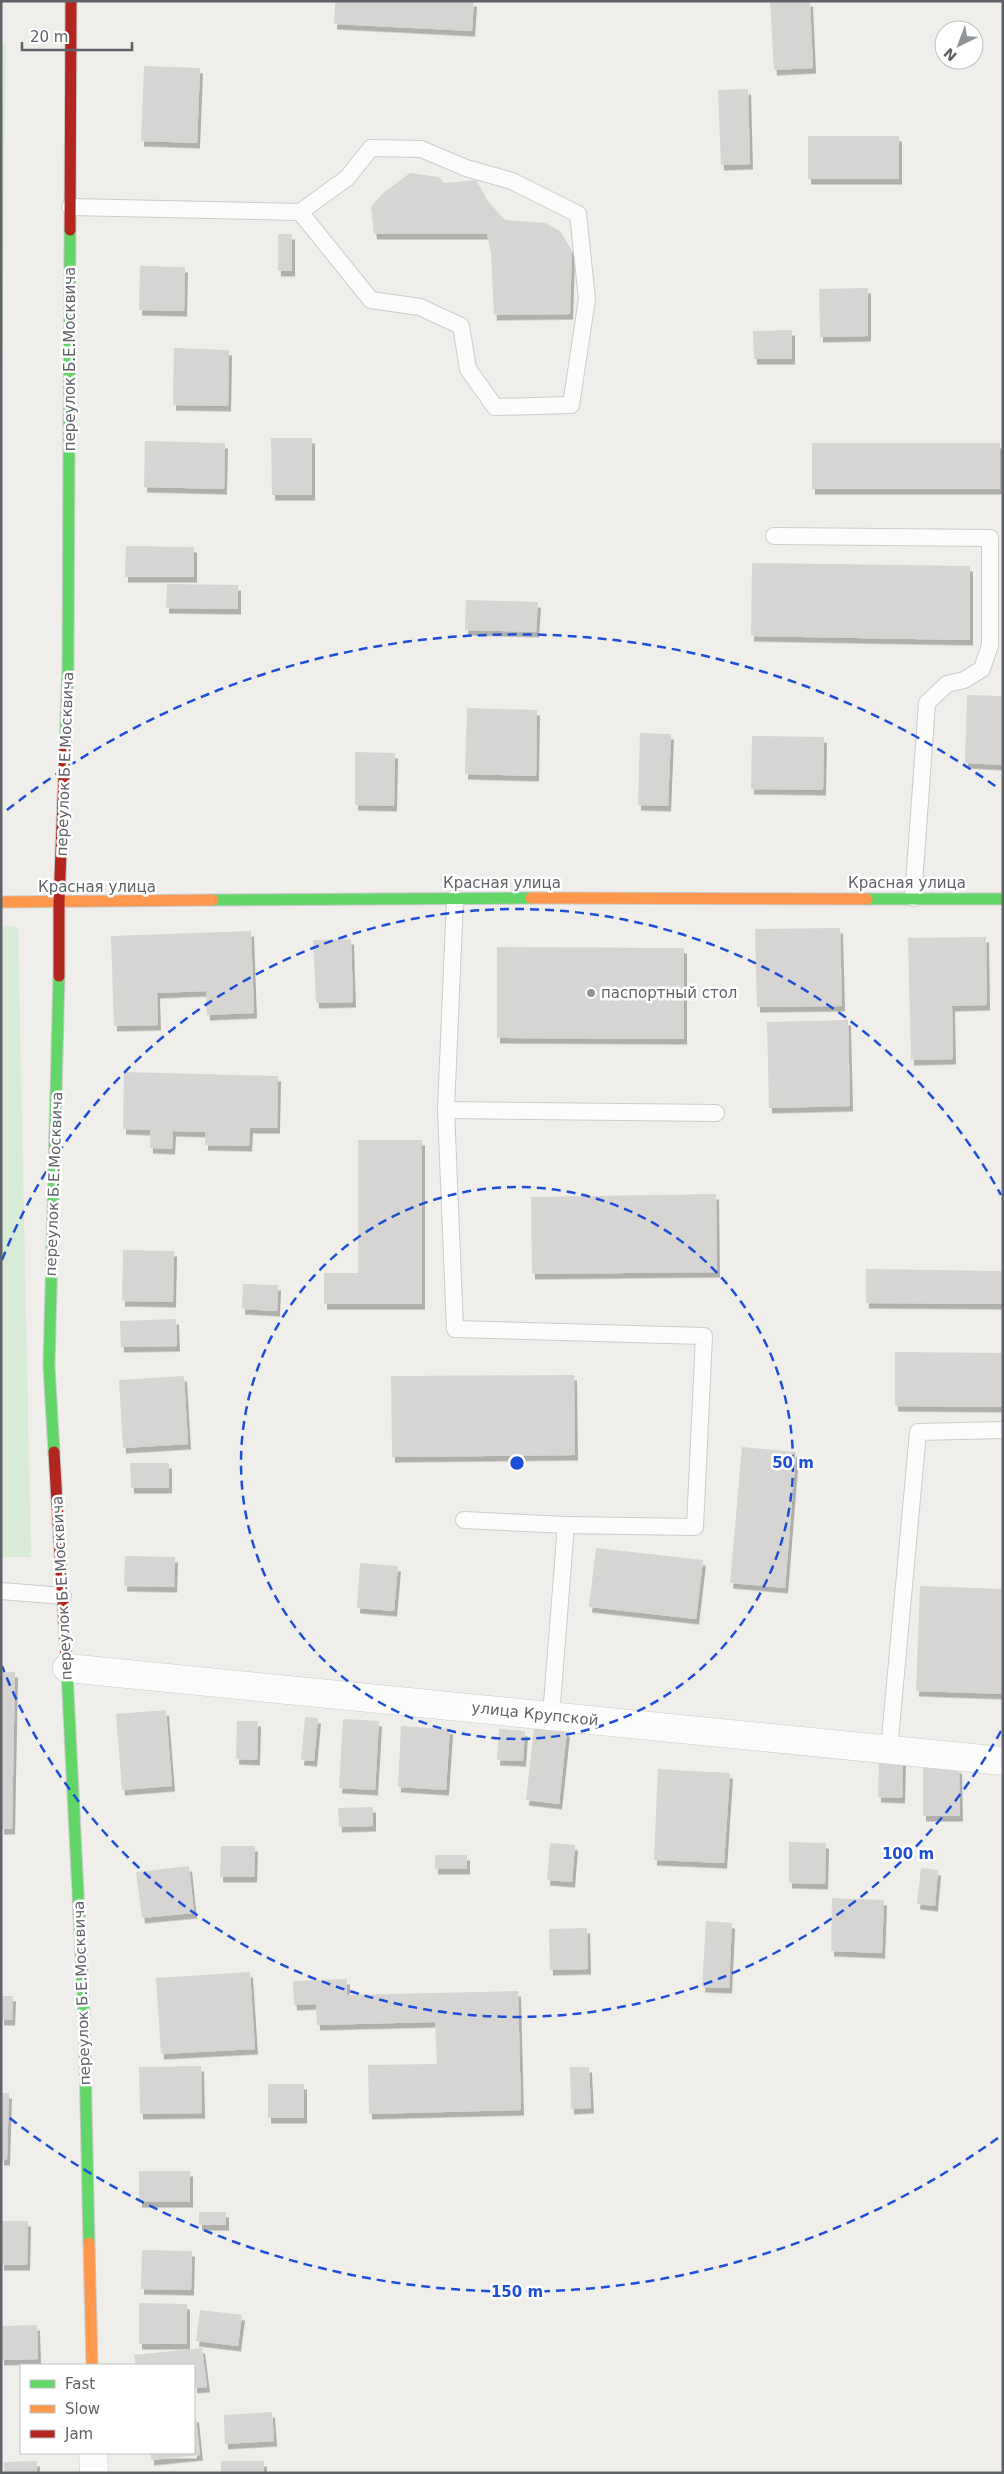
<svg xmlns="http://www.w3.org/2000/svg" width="1004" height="2474" font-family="'DejaVu Sans',sans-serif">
  <defs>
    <filter id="shadow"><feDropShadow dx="3" dy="5.5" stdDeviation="0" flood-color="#0004"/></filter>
  </defs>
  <rect width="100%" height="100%" fill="#efeeea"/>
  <!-- green -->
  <g fill="#d8ebd6">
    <polygon points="1,43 6,43 1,456"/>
    <polygon points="1,926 18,927 31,1557 1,1557"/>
  </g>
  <!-- building -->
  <g fill="#d6d5d3" filter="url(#shadow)">
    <polygon points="335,1 474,1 472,31 334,24"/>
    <polygon points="770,1 810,1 813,68 774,70"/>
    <polygon points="144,66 200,68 197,143 141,141"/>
    <polygon points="748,89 750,164 721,165 718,90"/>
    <rect x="808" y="136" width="91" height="43"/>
    <polygon points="410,173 439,177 444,183 476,180 487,200 505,220 545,223 560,231 572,251 570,314 494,315 491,253 487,234 374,234 371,207 383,193"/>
    <rect x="278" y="234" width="14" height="37"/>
    <polygon points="140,266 185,267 184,311 139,310"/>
    <polygon points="868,288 868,336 820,337 819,289"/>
    <polygon points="792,330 792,359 754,359 753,331"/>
    <polygon points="174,348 229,350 228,406 173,405"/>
    <polygon points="271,438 312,438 312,495 272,495"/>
    <polygon points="145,441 225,443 224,489 144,487"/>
    <rect x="812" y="443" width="188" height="46"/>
    <polygon points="126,546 194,547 194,577 125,577"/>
    <polygon points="752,563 970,566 970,640 751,636"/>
    <polygon points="167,584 238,585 238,609 166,608"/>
    <polygon points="466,600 538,602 536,632 465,630"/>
    <polygon points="967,695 1003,696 1003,765 965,763"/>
    <polygon points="467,708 537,710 536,776 465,774"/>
    <polygon points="640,733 671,734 668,806 638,805"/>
    <polygon points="752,736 824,737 823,790 751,789"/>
    <polygon points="355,752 395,753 394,806 355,805"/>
    <polygon points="840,928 842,1006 757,1007 755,929"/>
    <polygon points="251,931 254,1013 207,1015 206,991 157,993 158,1025 114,1026 111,936"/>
    <polygon points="986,937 987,1005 952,1006 953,1059 911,1060 908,938"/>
    <polygon points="351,939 353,1002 316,1003 313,940"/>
    <polygon points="497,947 684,948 684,1039 497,1038"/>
    <polygon points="848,1020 850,1106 769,1108 767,1022"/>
    <polygon points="124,1072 278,1076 277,1128 250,1128 249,1146 205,1145 205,1132 173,1131 172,1149 150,1148 150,1130 123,1129"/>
    <polygon points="358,1140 422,1140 422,1304 324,1304 324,1273 358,1273"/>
    <polygon points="716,1194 717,1272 532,1274 531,1197"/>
    <polygon points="123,1250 174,1251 173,1302 122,1301"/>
    <polygon points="866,1269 1003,1271 1003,1304 866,1303"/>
    <polygon points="243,1284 278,1285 277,1311 242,1309"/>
    <polygon points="176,1319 177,1346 121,1347 120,1321"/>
    <polygon points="895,1352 1003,1353 1003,1407 895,1406"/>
    <polygon points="574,1375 575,1455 392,1457 391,1376"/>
    <polygon points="184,1376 188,1444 123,1448 119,1380"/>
    <polygon points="742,1447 796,1452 785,1588 730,1583"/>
    <polygon points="130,1463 169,1463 169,1488 131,1488"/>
    <polygon points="596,1548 703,1560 696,1619 589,1607"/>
    <polygon points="125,1556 175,1557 174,1587 124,1586"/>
    <polygon points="360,1563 398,1566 394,1611 357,1608"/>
    <polygon points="920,1586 1003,1589 1003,1694 916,1691"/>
    <polygon points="1,1672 15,1672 12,1829 1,1829"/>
    <polygon points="166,1710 172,1786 122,1790 116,1714"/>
    <polygon points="305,1717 318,1718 314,1761 301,1760"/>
    <polygon points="343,1719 379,1721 375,1790 339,1788"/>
    <polygon points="237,1721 258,1721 257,1760 236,1759"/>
    <polygon points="401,1726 450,1729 446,1790 398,1787"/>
    <polygon points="534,1728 567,1731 559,1804 526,1800"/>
    <polygon points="499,1729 525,1731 523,1761 497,1760"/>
    <polygon points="879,1757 903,1758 902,1798 878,1797"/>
    <polygon points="923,1768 959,1768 960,1816 923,1816"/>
    <polygon points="658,1769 730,1773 724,1863 654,1860"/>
    <polygon points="373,1807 373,1826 339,1827 338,1808"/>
    <polygon points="789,1842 826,1843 825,1884 789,1883"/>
    <polygon points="550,1843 575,1845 572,1882 547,1880"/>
    <polygon points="221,1846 255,1846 254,1877 220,1877"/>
    <rect x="435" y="1855" width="32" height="14"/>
    <polygon points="189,1866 194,1913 142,1918 136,1872"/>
    <polygon points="921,1868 938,1870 935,1906 917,1904"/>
    <polygon points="832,1898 884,1900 882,1953 831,1951"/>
    <polygon points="706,1921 732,1923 729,1988 702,1987"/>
    <polygon points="587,1928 588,1969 550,1970 549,1929"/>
    <polygon points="250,1972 255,2049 161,2054 156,1978"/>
    <polygon points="347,1979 347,1995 518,1991 521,2110 369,2114 368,2065 437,2064 435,2022 317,2025 316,2004 294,2005 293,1981"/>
    <polygon points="1,1996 13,1996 12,2020 1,2020"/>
    <polygon points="201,2066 202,2113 140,2114 139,2067"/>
    <polygon points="570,2067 589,2067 591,2108 571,2109"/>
    <rect x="268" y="2084" width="36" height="34"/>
    <polygon points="1,2093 9,2093 7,2160 1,2160"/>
    <rect x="139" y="2171" width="51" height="31"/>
    <rect x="199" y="2212" width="27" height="13"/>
    <polygon points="1,2221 28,2221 27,2265 1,2265"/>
    <polygon points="142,2250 192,2251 191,2290 141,2289"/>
    <polygon points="139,2303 187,2304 187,2344 139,2344"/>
    <polygon points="200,2310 242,2315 238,2346 196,2341"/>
    <polygon points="37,2325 38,2359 1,2360 1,2326"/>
    <polygon points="202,2348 207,2387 194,2388 194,2365 136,2365 134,2355"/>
    <polygon points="272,2412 274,2441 225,2444 224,2415"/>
    <polygon points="194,2417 196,2417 200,2455 151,2460 151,2453 194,2453"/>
    <polygon points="37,2461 37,2473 4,2473 4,2462"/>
    <rect x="221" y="2461" width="43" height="12"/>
  </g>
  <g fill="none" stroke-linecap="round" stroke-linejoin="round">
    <!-- lane casing -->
    <g stroke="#cbcccc" stroke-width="18">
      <g id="lane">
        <polyline points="70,207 300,212 371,300 420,307 461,326 468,369 495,407 571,405 587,299 578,214 512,181 466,168 421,149 371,148 347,178 300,212"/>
        <polyline points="774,536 990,538 990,645 982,669 964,680 947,684 927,703 913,898"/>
        <polyline points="455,898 446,1110 455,1329 704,1336 695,1527 566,1525 551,1716"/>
        <polyline points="446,1110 716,1113"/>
        <polyline points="464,1520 566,1525"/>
        <polyline points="1,1591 63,1596"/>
        <polyline points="889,1750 918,1432 1003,1430"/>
      </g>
    </g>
    <!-- street casing -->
    <g stroke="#cbcccc" stroke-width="29">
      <g id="street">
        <polyline points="67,1668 1003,1761"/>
        <polyline points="93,2453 94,2473"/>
      </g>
    </g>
    <!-- fast casing -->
    <g stroke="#cacacb" stroke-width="13">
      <g id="fast">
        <polyline points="65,749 68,666 70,230"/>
        <polyline points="867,899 1003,899"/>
        <polyline points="213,900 531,898"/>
        <polyline points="54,1452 49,1366 59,976"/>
        <polyline points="67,1672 84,2014 89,2243"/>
      </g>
    </g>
    <!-- slow casing -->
    <g stroke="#cacacb" stroke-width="13">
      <g id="slow">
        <polyline points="531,898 867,899"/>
        <polyline points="1,902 213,900"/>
        <polyline points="89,2243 92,2365"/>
      </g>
    </g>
    <!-- jam casing -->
    <g stroke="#cacacb" stroke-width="13">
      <g id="jam">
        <polyline points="70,230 71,1"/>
        <polyline points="59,976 59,903 65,749"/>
        <polyline points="54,1452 67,1672"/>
      </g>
    </g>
    <!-- lane -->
    <use href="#lane" stroke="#fdfcfc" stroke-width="16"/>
    <!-- street -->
    <use href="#street" stroke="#fdfcfc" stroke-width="28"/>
    <!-- fast -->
    <use href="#fast" stroke="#63d668" stroke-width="11"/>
    <!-- slow -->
    <use href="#slow" stroke="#ff974d" stroke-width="11"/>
    <!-- jam -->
    <use href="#jam" stroke="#b3261e" stroke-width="11"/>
  </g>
  <!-- distance rings -->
  <g fill="none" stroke="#1d4ed8" stroke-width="2.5" stroke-dasharray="9 6">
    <circle cx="517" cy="1463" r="276"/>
    <path d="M1001 1731A553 553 0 0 1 2 1666M2 1260A553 553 0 0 1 1001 1195"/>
    <path d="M998 2138A829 829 0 0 1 7 2116M7 810A829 829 0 0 1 998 788"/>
  </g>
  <!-- markers -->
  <circle fill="#919496" stroke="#fff" stroke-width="2" cx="591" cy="993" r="5"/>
  <g text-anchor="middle" stroke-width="5" stroke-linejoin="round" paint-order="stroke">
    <!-- street labels -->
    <g font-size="15" fill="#5f6368" stroke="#fff">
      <text transform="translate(70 359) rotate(-90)" y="5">переулок Б.Е.Москвича</text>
      <text transform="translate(65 764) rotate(-88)" y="5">переулок Б.Е.Москвича</text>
      <text x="502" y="888">Красная улица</text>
      <text x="907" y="888">Красная улица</text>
      <text x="97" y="892">Красная улица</text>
      <text transform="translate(54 1184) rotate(-88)" y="5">переулок Б.Е.Москвича</text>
      <text transform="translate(62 1588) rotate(-93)" y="5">переулок Б.Е.Москвича</text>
      <text transform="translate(535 1714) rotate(6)" y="5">улица Крупской</text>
      <text transform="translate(82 1993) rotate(-92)" y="5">переулок Б.Е.Москвича</text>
    </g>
    <!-- poi labels -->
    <g font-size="15" fill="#5f6368" stroke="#fff" text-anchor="start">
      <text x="601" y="998">паспортный стол</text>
    </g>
  </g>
  <circle cx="517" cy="1463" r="8" fill="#1d4ed8" stroke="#fff" stroke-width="2.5"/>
  <g font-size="15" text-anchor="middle" font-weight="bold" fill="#1d4ed8" stroke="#fff" stroke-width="5" stroke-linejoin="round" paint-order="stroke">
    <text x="793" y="1468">50 m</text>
    <text x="908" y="1859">100 m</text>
    <text x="517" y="2297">150 m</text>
  </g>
  <!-- border -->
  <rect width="1004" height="2474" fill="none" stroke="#5f6368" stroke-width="5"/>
  <!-- legend -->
  <rect x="20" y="2364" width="175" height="90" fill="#ffffff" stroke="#bfc1c3"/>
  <rect x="30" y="2380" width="25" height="8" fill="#63d668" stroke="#bfc1c3"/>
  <text x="65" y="2389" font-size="15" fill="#5f6368">Fast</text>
  <rect x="30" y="2405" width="25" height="8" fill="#ff974d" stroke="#bfc1c3"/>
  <text x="65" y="2414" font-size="15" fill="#5f6368">Slow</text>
  <rect x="30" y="2430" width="25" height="8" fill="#b3261e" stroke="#bfc1c3"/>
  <text x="65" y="2439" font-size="15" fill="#5f6368">Jam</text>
  <!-- north arrow -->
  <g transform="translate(959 45) rotate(222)"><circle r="24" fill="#ffffff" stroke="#bfc1c3"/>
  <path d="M0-4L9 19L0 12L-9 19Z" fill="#919496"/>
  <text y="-8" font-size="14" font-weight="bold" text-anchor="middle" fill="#5f6368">N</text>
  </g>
  <!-- scale -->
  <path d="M22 42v8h110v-8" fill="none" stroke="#5f6368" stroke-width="2.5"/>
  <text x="30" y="42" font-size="15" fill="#5f6368" stroke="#ffffff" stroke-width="4" paint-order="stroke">20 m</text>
</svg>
